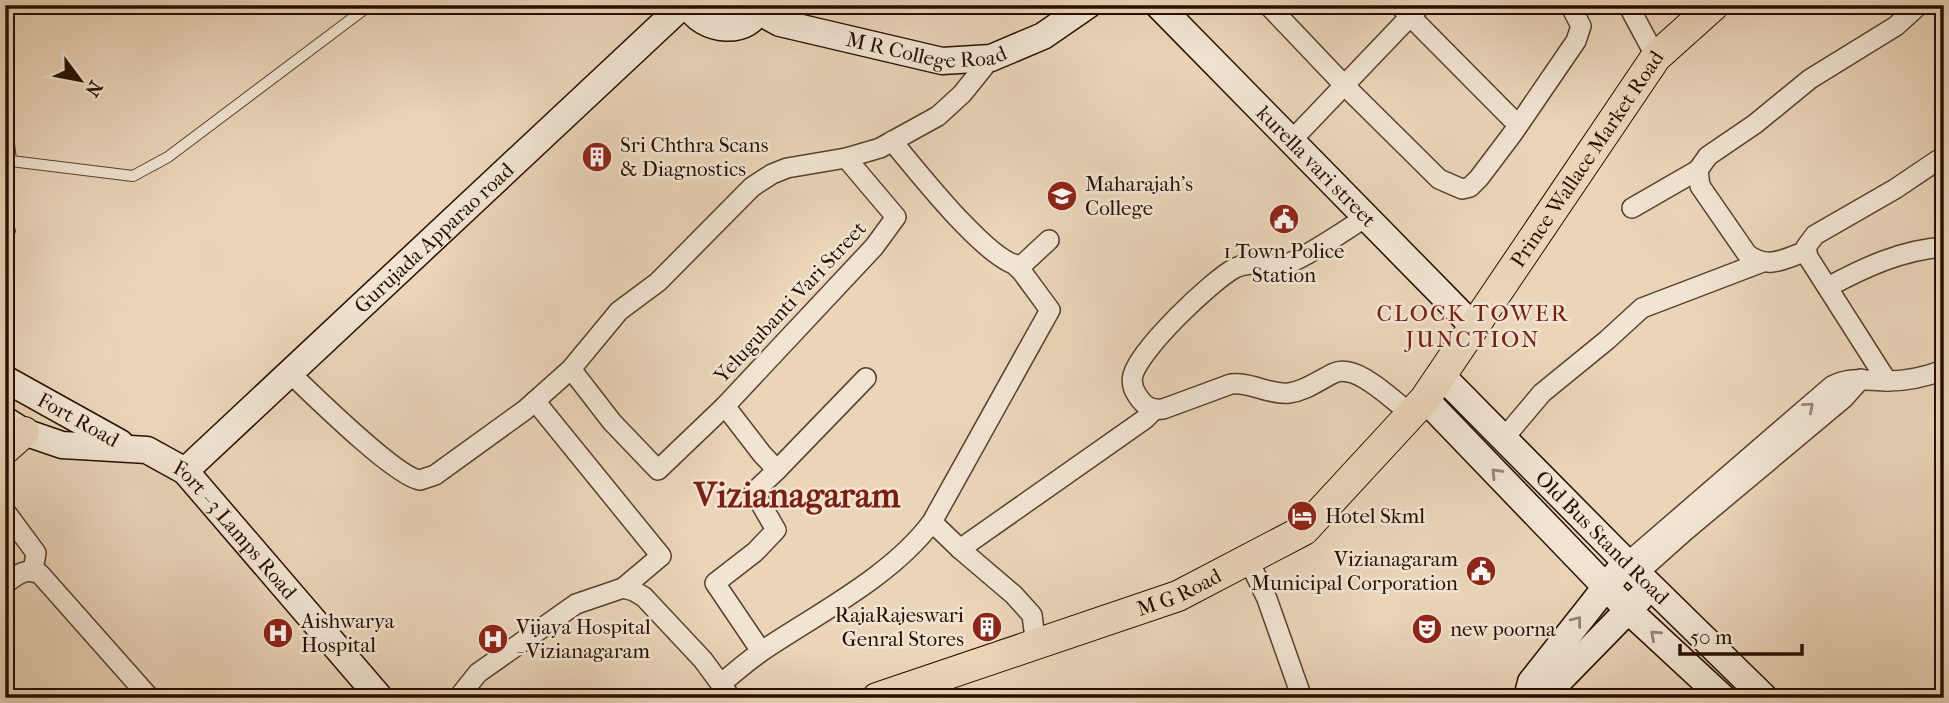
<svg xmlns="http://www.w3.org/2000/svg" width="1949" height="703" font-family="'IM FELL French Canon',serif">
  <rect width="100%" height="100%" fill="#ead5b9"/>
  <filter id="stains"><feTurbulence type="fractalNoise" baseFrequency=".00286" numOctaves="4"/><feColorMatrix values="0 0 0 0 .2 0 0 0 0 .09 0 0 0 0 .02 0 0 0 .5 -.17"/></filter>
  <radialGradient id="worn" r=".72"><stop offset=".6" stop-color="#630" stop-opacity="0"/><stop offset="1" stop-color="#630" stop-opacity=".3"/></radialGradient>
  <g fill="none" stroke-linecap="round" stroke-linejoin="round">
    <!-- lane casing -->
    <g stroke="#58402e" stroke-width="12">
      <g id="lane">
        <polyline points="5,108 11,161"/>
        <polyline points="5,166 11,161 133,176 168,157 370,5"/>
        <polyline points="5,226 10,231 5,236"/>
      </g>
    </g>
    <!-- street casing -->
    <g stroke="#58402e" stroke-width="22">
      <g id="street">
        <polyline points="1268,5 1344,85 1439,179 1462,189 1470,187 1479,178 1513,133 1576,41 1581,26 1570,5"/>
        <polyline points="1399,5 1518,125"/>
        <polyline points="1628,5 1656,57"/>
        <path d="M 892,141 C 915,168 989,264 1021,266 L 1049,240"/>
        <polyline points="1291,141 1421,5"/>
        <polyline points="1632,208 1698,170"/>
        <path d="M 1366,217 C 1349,228 1299,262 1283,265 C 1267,267 1251,260 1235,268 C 1211,281 1140,349 1133,375 C 1131,383 1133,389 1137,395 C 1144,406 1150,410 1163,409 L 1231,384 C 1251,382 1270,395 1289,393 C 1306,391 1319,380 1334,373 C 1357,363 1392,400 1411,414"/>
        <path d="M 1806,251 C 1785,259 1767,270 1747,254 L 1700,186 L 1698,170 L 1708,156 L 1755,124 L 1810,79 L 1896,26 L 1919,5"/>
        <path d="M 1828,287 C 1865,267 1902,250 1944,247"/>
        <polyline points="571,369 612,422 658,470 725,406 874,247 896,217 846,158"/>
        <path d="M 290,373 C 312,394 396,477 420,480 L 435,475 L 525,410 L 571,369 L 619,311 L 658,282 L 752,187 L 772,174 L 787,168 L 846,158 L 880,148 L 938,116 L 962,94 L 991,58"/>
        <polyline points="1887,381 1808,257 1806,247 1815,235 1895,189 1944,156"/>
        <polyline points="535,401 661,556 623,588"/>
        <polyline points="725,406 762,454 777,470 866,378"/>
        <polyline points="1504,438 1542,393 1607,340 1642,308 1760,263"/>
        <polyline points="5,511 36,553 33,571"/>
        <polyline points="932,522 960,549 1145,419 1154,410"/>
        <polyline points="960,549 1014,595 1032,615 1036,646"/>
        <polyline points="1248,559 1267,599 1302,698"/>
        <path d="M 1627,563 L 1832,386 C 1851,376 1867,381 1888,381 C 1908,381 1925,377 1944,370"/>
        <polyline points="1638,573 1685,531 1844,398 1861,379"/>
        <path d="M 5,584 C 17,575 25,567 40,574 L 150,698"/>
        <polyline points="761,651 715,583 755,552 776,530 754,492 777,470"/>
        <path d="M 722,683 C 736,671 750,659 765,649 C 819,613 893,575 932,522 L 1050,310 L 1022,272 L 1014,264"/>
        <polyline points="458,698 478,673 576,604 623,588 634,591 644,597 703,660 731,698"/>
      </g>
    </g>
    <!-- secondary casing -->
    <g stroke="#270f00" stroke-width="29">
      <g id="secondary">
        <path d="M 689,5 C 700,32 752,38 760,5"/>
        <path id="s1" d="M 1158,5 L 1473,326"/>
        <path id="s2" d="M 758,11 L 780,23 L 942,61 L 991,58 L 1043,36 L 1088,5"/>
        <path id="s3" d="M 1441,375 L 1627,563 L 1765,698"/>
        <path id="s4" d="M 5,379 L 120,443"/>
        <polyline points="1425,399 1628,610 1723,698"/>
        <path id="s5" d="M 5,420 L 24,432 L 62,445 L 147,450 L 185,471 L 380,698"/>
        <path id="s6" d="M 185,471 L 683,5"/>
        <polyline points="1527,698 1531,682 1617,573"/>
        <polyline points="1534,698 1553,687 1640,598"/>
      </g>
    </g>
    <!-- primary casing -->
    <g stroke="#270f00" stroke-width="32">
      <g id="primary">
        <polyline points="5,449 24,432"/>
        <path id="s7" d="M 877,698 L 1178,596 L 1304,530 L 1425,399 L 1656,57 L 1714,5"/>
      </g>
    </g>
    <!-- lane -->
    <use href="#lane" stroke="#f1e4d2" stroke-width="10"/>
    <!-- street -->
    <use href="#street" stroke="#f1e4d2" stroke-width="19"/>
    <!-- secondary -->
    <use href="#secondary" stroke="#f1e4d2" stroke-width="26"/>
    <!-- primary -->
    <use href="#primary" stroke="#ead5b9" stroke-width="30"/>
  </g>
  <!-- one-way arrows -->
  <defs><path id="oneway-chevron" d="M-2-3.5L2.5 0L-2 3.5" fill="none" stroke-width="1.6" stroke-linecap="round" stroke-linejoin="round" transform="scale(1.75)"/></defs>
  <g stroke="#968474">
    <use href="#oneway-chevron" transform="translate(1809 407) rotate(-41)"/>
    <use href="#oneway-chevron" transform="translate(1496 473) rotate(-134)"/>
    <use href="#oneway-chevron" transform="translate(1577 621) rotate(-52)"/>
    <use href="#oneway-chevron" transform="translate(1655 635) rotate(-138)"/>
  </g>
  <!-- icons -->
  <defs>
    <g id="building-disc" transform="scale(1.575)"><circle r="9.5" fill="#8f2418" stroke="#f1e4d2"/><path d="M-4-6H4V6H1V3H-1V6H-4ZM-2.5-4.3h1.7v1.8h-1.7ZM.8-4.3h1.7v1.8H.8ZM-2.5-1h1.7V.8h-1.7ZM.8-1h1.7V.8H.8Z" fill="#fff"/></g>
    <g id="university-disc" transform="scale(1.575)"><circle r="9.5" fill="#8f2418" stroke="#f1e4d2"/><path d="M0-5L7-2L0 1L-7-2ZM-4 1L0 2.5L4 1V4Q0 6-4 4Z" fill="#fff"/></g>
    <g id="civic-disc" transform="scale(1.575)"><circle r="9.5" fill="#8f2418" stroke="#f1e4d2"/><path d="M-.6-6.5H3V-4.5H.6V-3L4-1V1h2V6H-6V1h2V-1L-.6-3ZM-1.2 2.5V6h2.4V2.5Z" fill="#fff"/></g>
    <g id="hotel-disc" transform="scale(1.575)"><circle r="9.5" fill="#8f2418" stroke="#f1e4d2"/><path d="M-6-4.5h1.5V1H6V5H4.5V3h-9V5H-6ZM-4 0a1.8 1.8 0 1 1 3.6 0ZM.5 0V-2.5h3Q6-2.5 6 0Z" fill="#fff"/></g>
    <g id="theatre-disc" transform="scale(1.575)"><circle r="9.5" fill="#8f2418" stroke="#f1e4d2"/><path d="M-5-5.5Q0-4 5-5.5V0Q5 5 0 6Q-5 5-5 0ZM-3.3-2.5H-1v1.5H-3.3ZM1-2.5H3.3v1.5H1ZM-2.8 1Q0 5.5 2.8 1Z" fill="#fff"/></g>
    <g id="hospital-disc" transform="scale(1.575)"><circle r="9.5" fill="#8f2418" stroke="#f1e4d2"/><path d="M-5-5h3v3.5h4V-5h3V5h-3V1.5h-4V5h-3Z" fill="#fff"/></g>
  </defs>
  <g fill-rule="evenodd">
    <use href="#building-disc" x="597" y="157"/>
    <use href="#university-disc" x="1062" y="196"/>
    <use href="#civic-disc" x="1284" y="219"/>
    <use href="#hotel-disc" x="1302" y="516"/>
    <use href="#civic-disc" x="1481" y="571"/>
    <use href="#building-disc" x="987" y="627"/>
    <use href="#theatre-disc" x="1427" y="629"/>
    <use href="#hospital-disc" x="278" y="633"/>
    <use href="#hospital-disc" x="493" y="639"/>
  </g>
  <g text-anchor="middle" stroke-width="5" stroke-linejoin="round" paint-order="stroke">
    <!-- street labels -->
    <g font-size="21" fill="#270f00" stroke="#f1e4d2">
      <text dy="7" stroke="none"><textPath href="#s2" startOffset="175">M R College Road</textPath></text>
      <text dy="7" stroke="none"><textPath href="#s7" startOffset="928">Prince Wallace Market Road</textPath></text>
      <text dy="7" stroke="none"><textPath href="#s1" startOffset="226">kurella vari street</textPath></text>
      <text dy="7" stroke="none"><textPath href="#s6" startOffset="341">Gurujada Apparao road</textPath></text>
      <text transform="translate(790 302) rotate(-47)" y="7">Yelugubanti Vari Street</text>
      <text dy="7" stroke="none"><textPath href="#s4" startOffset="84">Fort Road</textPath></text>
      <text dy="7" stroke="none"><textPath href="#s5" startOffset="268">Fort - 3 Lamps Road</textPath></text>
      <text dy="7" stroke="none"><textPath href="#s3" startOffset="229">Old Bus Stand Road</textPath></text>
      <text dy="7" stroke="none"><textPath href="#s7" startOffset="320">M G Road</textPath></text>
    </g>
    <!-- poi labels -->
    <g font-size="21" fill="#270f00" stroke="#f1e4d2" text-anchor="start">
      <text x="620" y="152">Sri Chthra Scans<tspan x="620" dy="24">&amp; Diagnostics</tspan></text>
      <text x="1085" y="191">Maharajah's<tspan x="1085" dy="24">College</tspan></text>
      <text x="1284" y="258" text-anchor="middle">1 Town Police<tspan x="1284" dy="24">Station</tspan></text>
      <text x="1325" y="523">Hotel Skml</text>
      <text x="1458" y="566" text-anchor="end">Vizianagaram<tspan x="1458" dy="24">Municipal Corporation</tspan></text>
      <text x="964" y="622" text-anchor="end">RajaRajeswari<tspan x="964" dy="24">Genral Stores</tspan></text>
      <text x="301" y="628">Aishwarya<tspan x="301" dy="24">Hospital</tspan></text>
      <text x="516" y="634">Vijaya Hospital<tspan x="516" dy="24">- Vizianagaram</tspan></text>
      <text x="1450" y="636">new poorna</text>
    </g>
    <!-- neighbourhood labels -->
    <g font-size="23" letter-spacing="2" fill="#7a1f14" stroke="#f1e4d2">
      <text x="1473" y="321">CLOCK TOWER<tspan x="1473" dy="26">JUNCTION</tspan></text>
    </g>
    <!-- town labels -->
    <g font-size="35" font-weight="bold" fill="#7a1f14" stroke="#f1e4d2">
      <text x="797" y="507">Vizianagaram</text>
    </g>
  </g>
  <!-- margin -->
  <rect width="1949" height="703" fill="none" stroke="#ead5b9" stroke-width="28"/>
  <rect x="7" y="7" width="1935" height="689" fill="none" stroke="#270f00" stroke-width="3.5"/>
  <rect x="14" y="14" width="1921" height="675" fill="none" stroke="#270f00" stroke-width="2"/>
  <!-- north arrow -->
  <g transform="translate(80 80) rotate(122)" stroke="#f1e4d2" stroke-width="5" paint-order="stroke">
  <path d="M0-5L12 26L0 18L-12 26Z" fill="#270f00"/>
  <text y="-10" font-size="19" font-weight="bold" text-anchor="middle" fill="#270f00">N</text>
  </g>
  <!-- scale -->
  <path d="M1680 644v10h122v-10" fill="none" stroke="#270f00" stroke-width="3.5"/>
  <text x="1690" y="644" font-size="21" fill="#270f00" stroke="#f1e4d2" stroke-width="5" paint-order="stroke">50 m</text>
  <rect width="100%" height="100%" filter="url(#stains)"/>
  <rect width="100%" height="100%" fill="url(#worn)"/>
</svg>
